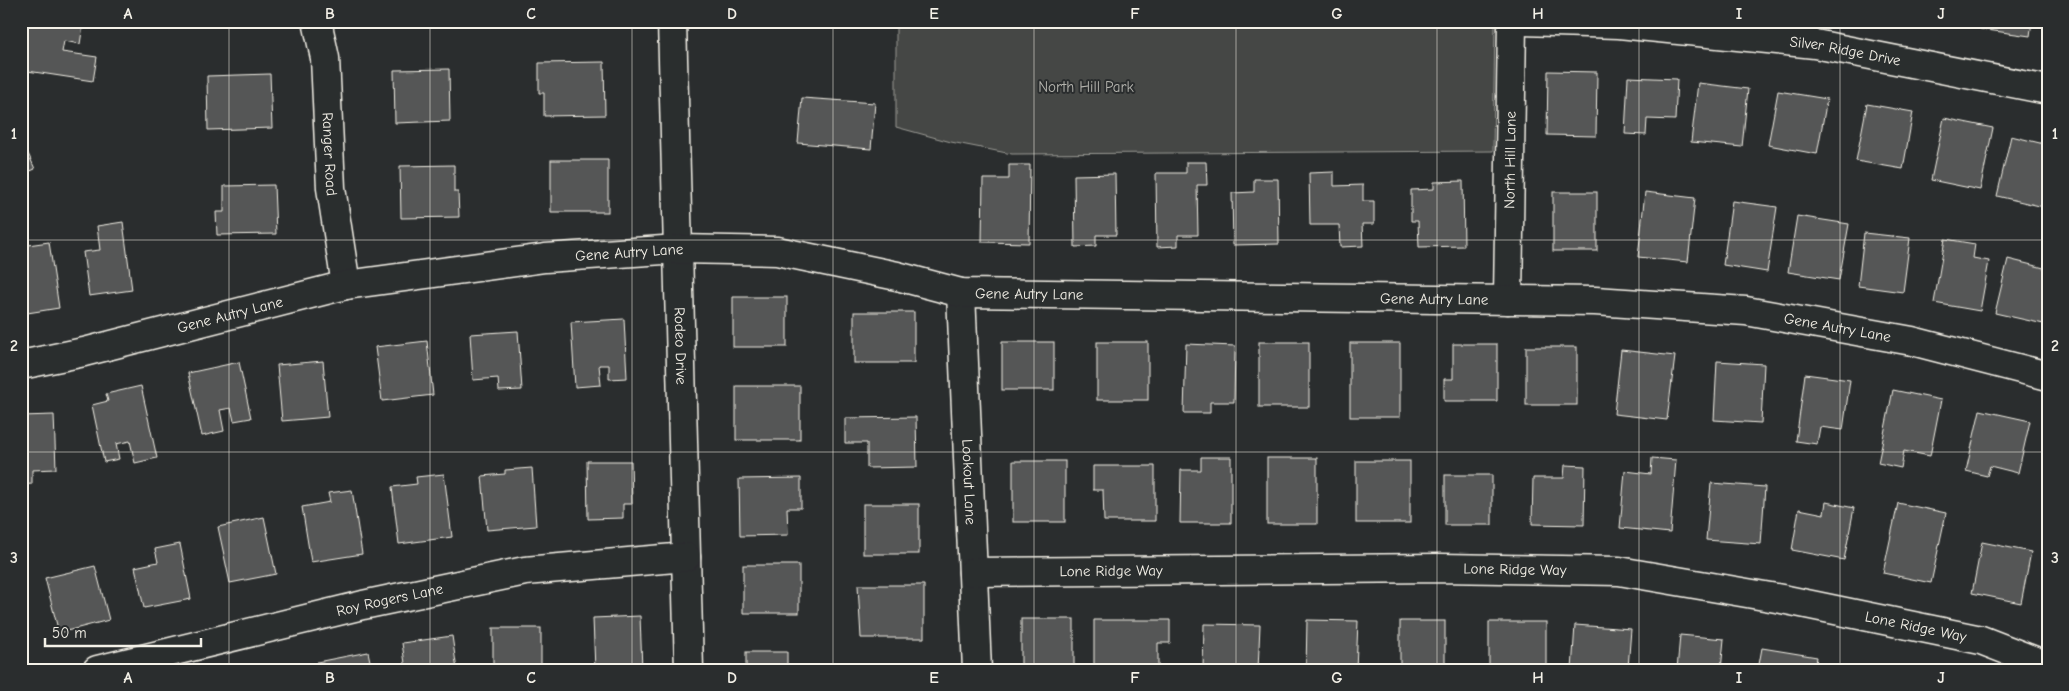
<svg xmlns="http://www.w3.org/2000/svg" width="2069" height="691" font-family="'Comic Neue',sans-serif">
  <rect width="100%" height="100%" fill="#2a2d2e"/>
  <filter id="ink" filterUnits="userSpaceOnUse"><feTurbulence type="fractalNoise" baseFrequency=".02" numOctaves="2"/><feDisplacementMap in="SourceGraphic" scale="10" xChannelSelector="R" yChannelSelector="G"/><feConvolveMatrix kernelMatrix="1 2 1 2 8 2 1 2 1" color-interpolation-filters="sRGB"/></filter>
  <g filter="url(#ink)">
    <!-- green -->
    <polygon fill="#444645" stroke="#9c9c96" points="896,21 1495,21 1493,151 1012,154 951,142 896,127"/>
    <!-- building -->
    <g fill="#555756" stroke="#f4f1e8">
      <polygon points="24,21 61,21 83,25 80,44 64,41 62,52 97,57 93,81 21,70 21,38"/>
      <polygon points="1981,21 2032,21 2030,36 1980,29"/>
      <polygon points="604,62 605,115 544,116 544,93 539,93 539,63"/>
      <polygon points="449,69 450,121 395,123 394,70"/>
      <polygon points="1548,71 1597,72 1596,136 1547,135"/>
      <polygon points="270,74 272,128 208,130 207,76"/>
      <polygon points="1628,77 1677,79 1675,120 1647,119 1646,135 1625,134"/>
      <polygon points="1698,83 1748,89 1742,147 1691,142"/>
      <polygon points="1778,91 1827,99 1817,154 1768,145"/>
      <polygon points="802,98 875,103 871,149 798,143"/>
      <polygon points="1867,104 1913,112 1903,169 1856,161"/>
      <polygon points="1944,118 1993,128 1980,190 1931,180"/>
      <polygon points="2011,136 2048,145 2048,208 1997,196"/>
      <polygon points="21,138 35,169 21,175"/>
      <rect x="551" y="160" width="57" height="52"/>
      <polygon points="1186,162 1206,162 1207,185 1197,185 1198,235 1178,235 1178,246 1157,247 1156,173 1186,173"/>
      <polygon points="454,165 454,192 458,192 459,217 401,218 400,166"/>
      <polygon points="1009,165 1030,165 1029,243 982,242 983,179 1009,179"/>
      <polygon points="1334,172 1334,186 1363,185 1363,201 1374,201 1374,224 1362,224 1363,246 1340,247 1339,225 1310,225 1309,173"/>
      <polygon points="1115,174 1116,235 1096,235 1096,246 1075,247 1074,175"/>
      <polygon points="1254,179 1278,179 1279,244 1233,245 1232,193 1254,192"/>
      <polygon points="1463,181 1464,246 1419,247 1418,221 1411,221 1411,190 1434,189 1434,182"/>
      <polygon points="274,185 276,234 217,235 216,212 224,212 224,186"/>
      <rect x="1553" y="192" width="44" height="59"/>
      <polygon points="1645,192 1695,198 1688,262 1638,257"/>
      <polygon points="1732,201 1777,207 1767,272 1723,265"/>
      <polygon points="1797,216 1849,224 1839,280 1788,272"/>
      <polygon points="123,222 132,290 89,296 83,252 100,250 97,226"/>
      <polygon points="1864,233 1910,238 1903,292 1858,286"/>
      <polygon points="1945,239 1975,244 1973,258 1989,261 1980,311 1934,303"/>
      <polygon points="49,242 59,308 21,314 21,246"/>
      <polygon points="2008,259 2048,269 2048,325 1995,313"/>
      <rect x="733" y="297" width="54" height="50"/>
      <rect x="854" y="312" width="60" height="51"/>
      <polygon points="624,319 627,378 609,379 609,365 599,365 601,385 575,387 571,322"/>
      <polygon points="518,331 522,390 499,391 498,378 473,380 470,334"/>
      <polygon points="427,341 433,395 382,401 375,347"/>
      <rect x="1002" y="342" width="52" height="48"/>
      <rect x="1097" y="342" width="51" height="58"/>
      <rect x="1259" y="342" width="50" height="65"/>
      <rect x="1350" y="343" width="50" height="74"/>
      <polygon points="1186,344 1235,346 1234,402 1210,402 1210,413 1184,413"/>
      <polygon points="1453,344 1497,344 1497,401 1444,401 1444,379 1453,379"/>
      <rect x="1526" y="347" width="51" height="58"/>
      <polygon points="1621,350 1675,356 1667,420 1614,414"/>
      <polygon points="323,361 328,417 282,421 277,365"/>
      <polygon points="1717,361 1764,364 1761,423 1714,420"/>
      <polygon points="239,362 251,418 234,421 231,408 220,410 224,431 202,436 188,373"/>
      <polygon points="1805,374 1850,380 1843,430 1820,427 1817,444 1796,441"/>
      <polygon points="141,386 157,458 135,463 130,441 116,444 119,459 104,462 92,405 108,401 106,394"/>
      <rect x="736" y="386" width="64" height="54"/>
      <polygon points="1893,390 1941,400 1930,456 1904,451 1901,468 1878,463"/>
      <polygon points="1980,410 2030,421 2018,473 1990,466 1987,476 1966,471"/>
      <polygon points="54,415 56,469 32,470 32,484 21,485 21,416"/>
      <polygon points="916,417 917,467 867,468 867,443 845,443 845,418"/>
      <polygon points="1201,457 1231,457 1231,523 1180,523 1181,470 1201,470"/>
      <rect x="1267" y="458" width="50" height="66"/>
      <polygon points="1652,458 1676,460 1670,533 1620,528 1625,471 1651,474"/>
      <polygon points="587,461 631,461 632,504 623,504 623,518 588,519"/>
      <rect x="1013" y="461" width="52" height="61"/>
      <rect x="1356" y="461" width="54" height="62"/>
      <polygon points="1565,465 1585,466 1584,525 1532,524 1533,478 1564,478"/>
      <polygon points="1093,466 1155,466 1155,521 1104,521 1103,490 1093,490"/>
      <polygon points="532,468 536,526 487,530 482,476 505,474 505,470"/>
      <polygon points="444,474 452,537 399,544 392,487 417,484 416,477"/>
      <rect x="1445" y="475" width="47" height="50"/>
      <polygon points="801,478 801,508 787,508 788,535 740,536 739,479"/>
      <polygon points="1711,483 1765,487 1761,544 1706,540"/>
      <polygon points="352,490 362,554 311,562 302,507 330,502 328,493"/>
      <polygon points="1826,502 1854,508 1844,560 1792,550 1799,509 1824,514"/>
      <polygon points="1898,503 1946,513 1931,583 1883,573"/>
      <rect x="863" y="504" width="56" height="50"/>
      <polygon points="264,517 276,574 230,583 218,527"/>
      <polygon points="1982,542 2031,552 2021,603 1972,593"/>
      <polygon points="180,544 191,599 144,608 135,567 158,562 155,549"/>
      <rect x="743" y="565" width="56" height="48"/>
      <polygon points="95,566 109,620 59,633 45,578"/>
      <polygon points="858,585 924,585 924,638 861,638"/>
      <polygon points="640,616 642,670 595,670 593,618"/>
      <rect x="1021" y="619" width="53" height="51"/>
      <polygon points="1094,620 1170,620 1170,643 1158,643 1158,670 1094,670"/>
      <polygon points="1307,620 1358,621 1356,670 1306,670"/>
      <rect x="1400" y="621" width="45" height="49"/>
      <rect x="1489" y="622" width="57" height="48"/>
      <polygon points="1204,624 1260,625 1258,670 1203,670"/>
      <polygon points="1575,625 1631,629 1628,668 1639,670 1572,670"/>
      <rect x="493" y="628" width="48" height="42"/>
      <polygon points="1680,635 1724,639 1721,670 1677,670"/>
      <polygon points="452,636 457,670 406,670 402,643"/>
      <polygon points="1762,648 1817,657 1815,670 1758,670"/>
      <polygon points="368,652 372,670 318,670 317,662"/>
      <rect x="746" y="652" width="41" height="18"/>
      <rect x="882" y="664" width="44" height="6"/>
    </g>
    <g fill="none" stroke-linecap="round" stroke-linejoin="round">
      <!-- minor casing -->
      <g stroke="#f4f1e8" stroke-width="31">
        <g id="minor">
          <path id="s1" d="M 317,21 L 325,58 L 331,188 L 346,285"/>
          <path id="s2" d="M 672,21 L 689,670"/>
          <path id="s3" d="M 1522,21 L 1619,24 L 1815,44 L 2048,90"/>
          <path id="s4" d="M 961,293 L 977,670"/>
          <path id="s5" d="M 1508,300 L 1512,21"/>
          <path id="s6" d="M 21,365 L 84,352 L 346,285 L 545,258 L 678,249 L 777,251 L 897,276 L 961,293 L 1595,301 L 1746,311 L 1912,341 L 2048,376"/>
          <path id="s7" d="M 973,572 L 1441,568 L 1619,571 L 1782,599 L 1981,640 L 2048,666"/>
          <path id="s8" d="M 97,670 L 363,605 L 525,571 L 686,557"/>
        </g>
      </g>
      <!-- minor -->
      <use href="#minor" stroke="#2a2d2e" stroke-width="28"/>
    </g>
  </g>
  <!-- grid -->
  <path fill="none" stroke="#f4f1e8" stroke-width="1" stroke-opacity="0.55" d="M 229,21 L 229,670M 430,21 L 430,670M 632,21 L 632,670M 833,21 L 833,670M 1034,21 L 1034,670M 1236,21 L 1236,670M 1437,21 L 1437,670M 1639,21 L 1639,670M 1840,21 L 1840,670M 21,240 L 2048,240M 21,452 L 2048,452"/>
  <g text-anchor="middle" stroke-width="4" stroke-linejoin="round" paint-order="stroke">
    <!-- street labels -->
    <g font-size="15" fill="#f4f1e8" stroke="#2a2d2e">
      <text dy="5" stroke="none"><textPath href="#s3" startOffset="325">Silver Ridge Drive</textPath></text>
      <text dy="5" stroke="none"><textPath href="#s1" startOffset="134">Ranger Road</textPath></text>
      <text dy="5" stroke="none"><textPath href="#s5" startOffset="140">North Hill Lane</textPath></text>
      <text dy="5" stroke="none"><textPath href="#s6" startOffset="620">Gene Autry Lane</textPath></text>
      <text dy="5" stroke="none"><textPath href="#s6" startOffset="1025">Gene Autry Lane</textPath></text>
      <text dy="5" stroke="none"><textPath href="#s6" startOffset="1430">Gene Autry Lane</textPath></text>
      <text dy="5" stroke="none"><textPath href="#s6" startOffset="215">Gene Autry Lane</textPath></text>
      <text dy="5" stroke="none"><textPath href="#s6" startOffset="1835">Gene Autry Lane</textPath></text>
      <text dy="5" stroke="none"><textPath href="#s2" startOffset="325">Rodeo Drive</textPath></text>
      <text dy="5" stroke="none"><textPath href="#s4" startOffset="189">Lookout Lane</textPath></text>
      <text dy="5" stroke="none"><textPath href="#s7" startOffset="542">Lone Ridge Way</textPath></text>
      <text dy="5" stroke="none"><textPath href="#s7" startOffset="138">Lone Ridge Way</textPath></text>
      <text dy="5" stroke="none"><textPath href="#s8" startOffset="301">Roy Rogers Lane</textPath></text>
      <text dy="5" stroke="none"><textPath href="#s7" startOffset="948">Lone Ridge Way</textPath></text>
    </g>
    <!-- park labels -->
    <g font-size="15" fill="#b6b5af" stroke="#2a2d2e">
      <text x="1086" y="92">North Hill Park</text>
    </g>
  </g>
  <!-- margin -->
  <rect width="2069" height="691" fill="none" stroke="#2a2d2e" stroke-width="55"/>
  <!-- scale -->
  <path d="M45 638v8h156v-8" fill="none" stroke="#f4f1e8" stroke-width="2.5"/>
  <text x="52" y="638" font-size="15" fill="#f4f1e8" stroke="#2a2d2e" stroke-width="4" paint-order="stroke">50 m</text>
  <rect x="28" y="28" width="2014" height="636" fill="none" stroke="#f4f1e8" stroke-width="2"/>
  <g font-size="16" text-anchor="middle" font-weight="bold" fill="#f4f1e8">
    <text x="128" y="19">A</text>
    <text x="330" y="19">B</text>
    <text x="531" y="19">C</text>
    <text x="732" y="19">D</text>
    <text x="934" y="19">E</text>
    <text x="1135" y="19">F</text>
    <text x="1337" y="19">G</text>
    <text x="1538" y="19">H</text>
    <text x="1739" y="19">I</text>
    <text x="1941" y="19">J</text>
    <text x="14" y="139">1</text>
    <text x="2055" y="139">1</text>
    <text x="14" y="351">2</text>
    <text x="2055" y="351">2</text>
    <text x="14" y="563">3</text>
    <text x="2055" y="563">3</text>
    <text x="128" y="683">A</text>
    <text x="330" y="683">B</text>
    <text x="531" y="683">C</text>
    <text x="732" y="683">D</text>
    <text x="934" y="683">E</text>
    <text x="1135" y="683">F</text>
    <text x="1337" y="683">G</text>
    <text x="1538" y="683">H</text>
    <text x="1739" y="683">I</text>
    <text x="1941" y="683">J</text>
  </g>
</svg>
